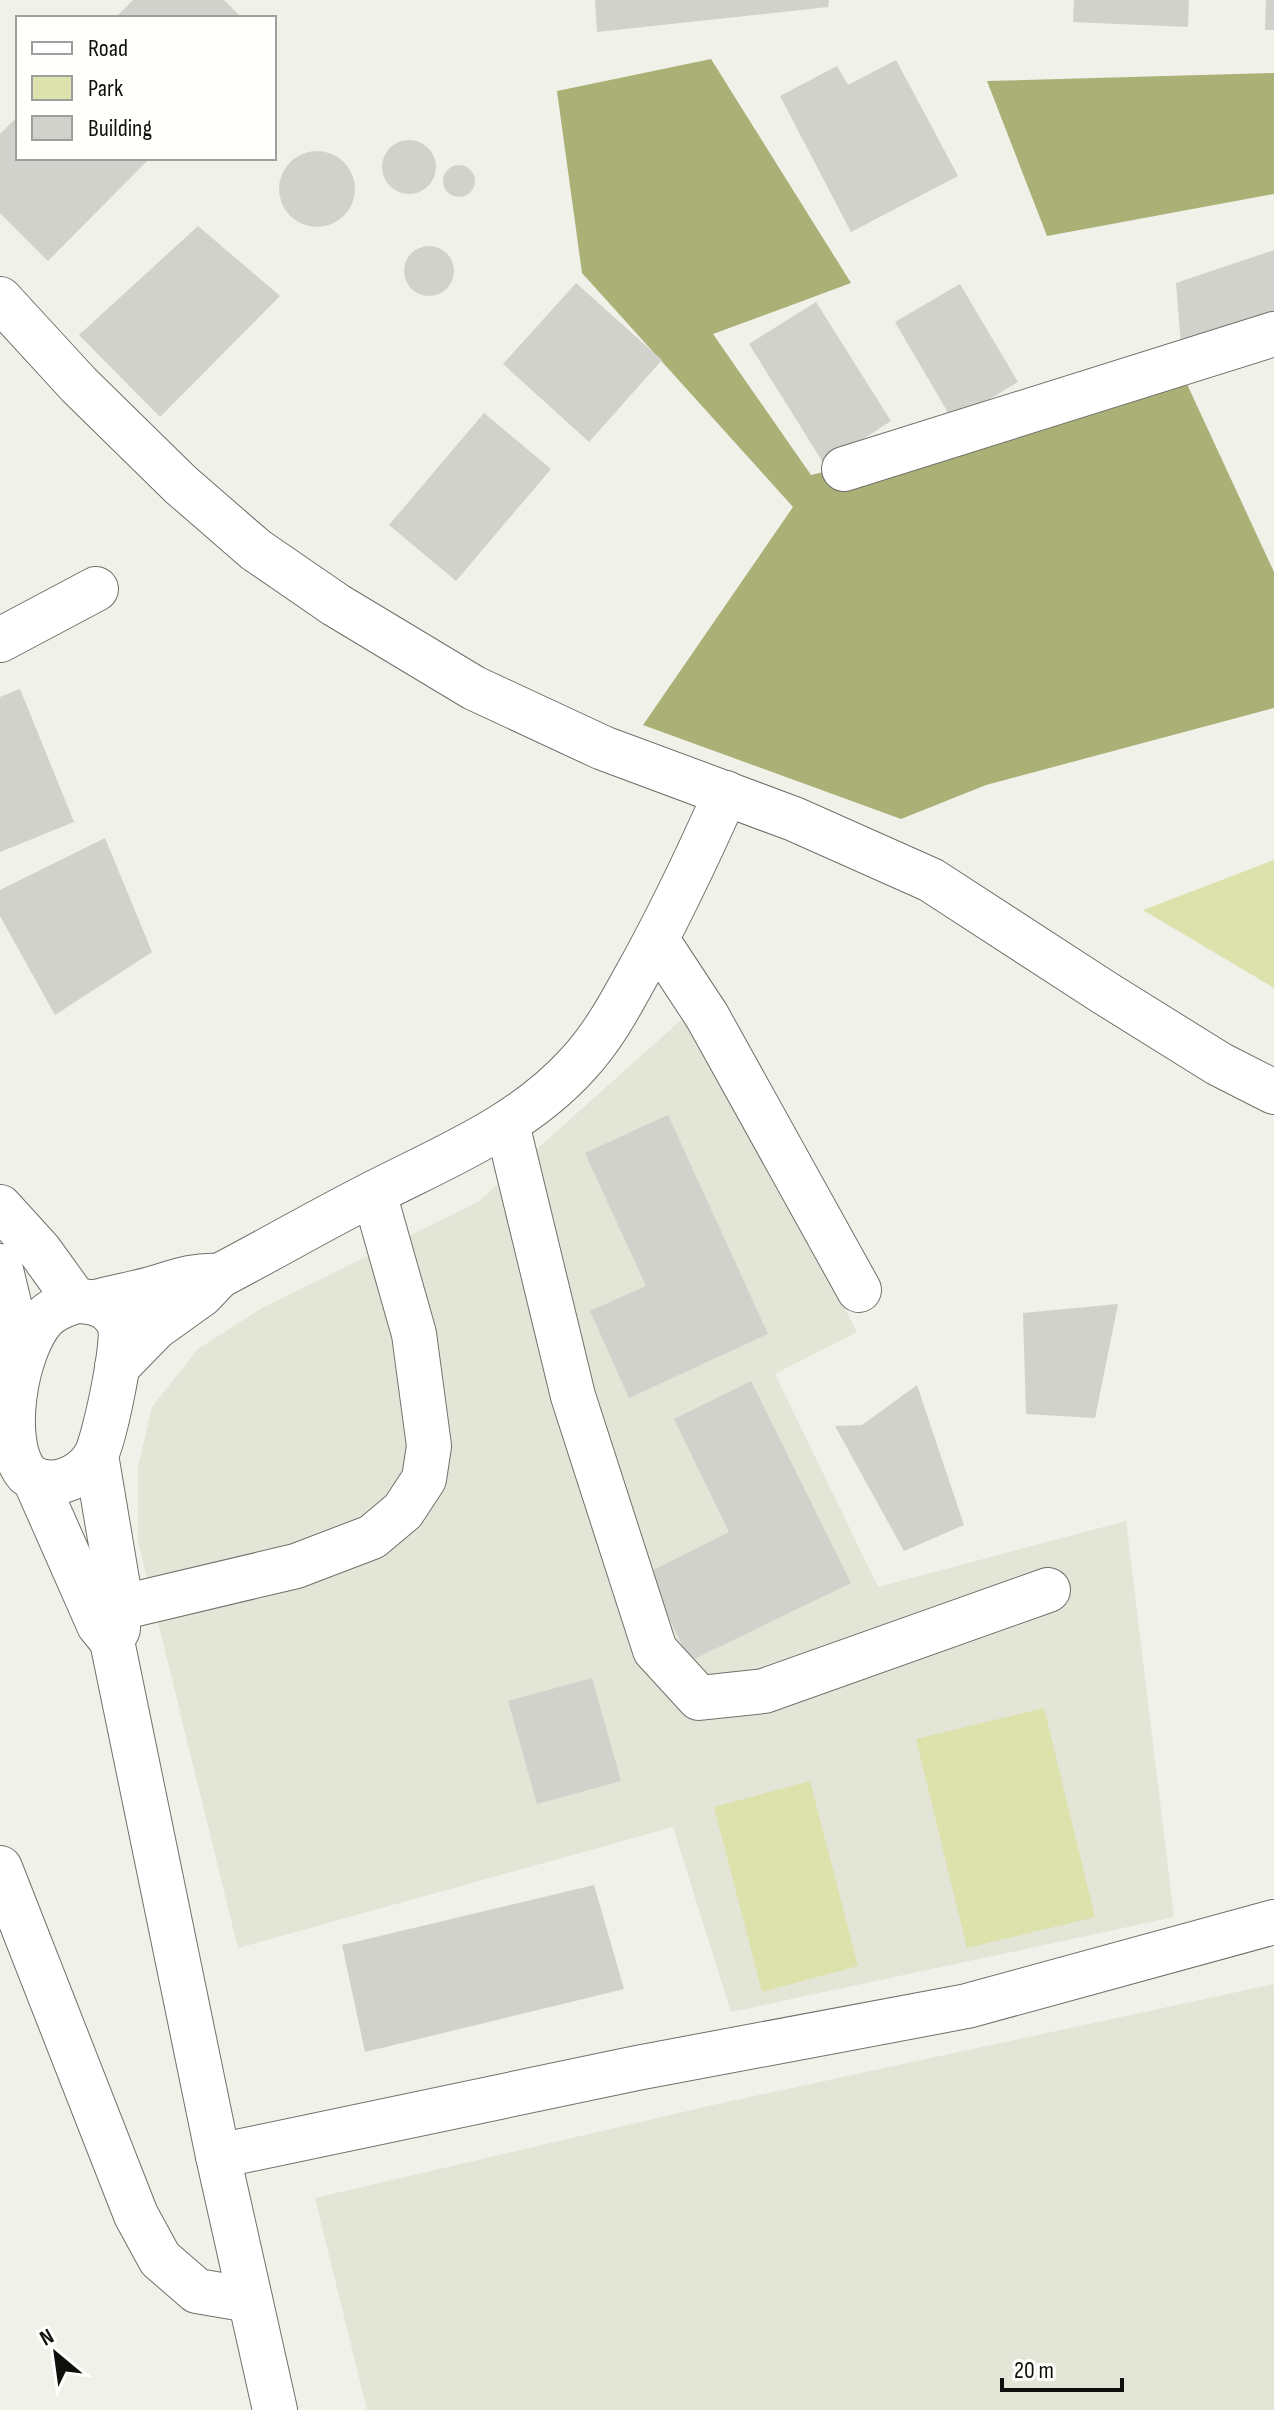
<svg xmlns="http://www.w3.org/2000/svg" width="1274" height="2410" font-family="'Sofia Sans Condensed',sans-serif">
  <rect width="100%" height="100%" fill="#f0f1e9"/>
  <!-- built -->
  <g fill="#e3e5d6">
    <polygon points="690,1012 857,1332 775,1374 878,1587 1126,1521 1174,1917 731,2012 673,1827 238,1948 138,1541 138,1467 152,1407 198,1349 262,1308 478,1202"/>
    <polygon points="1274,1984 1274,2410 367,2410 315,2198 713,2105"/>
  </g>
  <!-- green -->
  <g fill="#dde2ad">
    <polygon points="1274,860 1274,988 1143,910"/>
    <polygon points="1044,1708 1095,1917 967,1948 916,1739"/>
    <polygon points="810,1781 858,1966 762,1992 714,1807"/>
  </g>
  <!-- forest -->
  <g fill="#abb077">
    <polygon points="711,59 851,283 713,334 811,475 1186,382 1274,572 1274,708 986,785 901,819 643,725 793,507 582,273 557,91"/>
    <polygon points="1274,73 1274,194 1047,236 987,81"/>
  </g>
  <!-- building -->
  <g fill="#d1d2cb">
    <polygon points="133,0 224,0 242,18 115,18"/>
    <polygon points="595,0 829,0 828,7 597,32"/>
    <polygon points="1074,0 1189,0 1188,27 1073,22"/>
    <polygon points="1266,0 1274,0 1274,30 1265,30"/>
    <polygon points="896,60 958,176 851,232 780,96 837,66 848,85"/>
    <polygon points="18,116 18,158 150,158 48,261 0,213 0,134"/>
    <circle cx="409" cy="167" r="27"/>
    <circle cx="317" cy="189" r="38"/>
    <circle cx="459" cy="181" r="16"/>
    <polygon points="198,226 280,296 160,417 79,335"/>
    <circle cx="429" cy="271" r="25"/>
    <polygon points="1274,250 1274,318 1181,346 1176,283"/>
    <polygon points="576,283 662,360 589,442 503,364"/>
    <polygon points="960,284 1018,382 953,421 895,322"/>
    <polygon points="816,302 891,421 824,464 749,344"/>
    <polygon points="484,413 551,469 456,581 389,525"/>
    <polygon points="20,689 74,822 0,852 0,697"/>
    <polygon points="105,838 152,952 55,1015 0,916 0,890"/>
    <polygon points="668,1115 768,1334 629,1398 590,1311 646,1286 585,1153"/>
    <polygon points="1118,1304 1095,1418 1026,1414 1023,1313"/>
    <polygon points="751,1381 851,1583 690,1661 647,1573 729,1532 674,1419"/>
    <polygon points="917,1385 964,1525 904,1551 835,1426 862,1425"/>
    <polygon points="592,1678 621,1781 537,1804 508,1701"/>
    <polygon points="594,1885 624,1989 365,2052 342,1945"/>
  </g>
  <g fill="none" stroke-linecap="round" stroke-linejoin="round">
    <!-- minor casing -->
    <g stroke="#70716a" stroke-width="46">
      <g id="minor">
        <polyline points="0,299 79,385 181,485 256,550 336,605 474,688 603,748 794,819 931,880 1105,993 1219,1064 1274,1092"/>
        <polyline points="844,469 1274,334"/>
        <polyline points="0,640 96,589"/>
        <polyline points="657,940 707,1016 859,1290"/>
        <polyline points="507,1124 573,1396 655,1650 699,1698 764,1691 1048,1590"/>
        <polyline points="0,1207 40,1251 76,1301"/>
        <polyline points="0,1266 22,1357"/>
        <path d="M 76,1301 C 95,1301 112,1306 120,1326 C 125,1342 104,1442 95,1457 C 81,1479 49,1492 27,1474 C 0,1443 15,1350 44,1318 C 53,1309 64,1305 76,1301 Z"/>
        <path d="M 96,1302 C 114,1297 133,1294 151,1289 C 175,1282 194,1274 219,1276"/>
        <path d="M 117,1367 L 156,1327 L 202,1294 L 219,1276 C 271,1249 322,1219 374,1193 C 446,1156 522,1126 578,1064 C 602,1038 618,1009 635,978 C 669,918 698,856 726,793"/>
        <polyline points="96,1455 118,1586 118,1629 115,1635"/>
        <polyline points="35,1480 99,1625 112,1641 218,2156 275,2410"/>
        <polyline points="119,1608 296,1566 372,1537 403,1511 424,1479 429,1446 414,1334 374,1193"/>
        <polyline points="0,1868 136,2215 160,2259 197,2291 250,2300"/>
        <polyline points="218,2156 637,2068 967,2006 1274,1922"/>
      </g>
    </g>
    <!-- minor -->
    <use href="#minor" stroke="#fff" stroke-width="44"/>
  </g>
  <!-- legend -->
  <rect x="16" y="16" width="260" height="144" fill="#fffffe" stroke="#9f9f9e" stroke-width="2"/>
  <rect x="32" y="42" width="40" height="12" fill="#ffffff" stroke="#9f9f9e" stroke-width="2"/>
  <text x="88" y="56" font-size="24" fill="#0f100d">Road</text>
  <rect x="32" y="76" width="40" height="24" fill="#dde2ad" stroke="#9f9f9e" stroke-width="2"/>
  <text x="88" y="96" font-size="24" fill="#0f100d">Park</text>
  <rect x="32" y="116" width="40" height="24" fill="#d1d2cb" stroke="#9f9f9e" stroke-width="2"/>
  <text x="88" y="136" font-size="24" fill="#0f100d">Building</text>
  <!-- north arrow -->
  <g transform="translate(56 2354) rotate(331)" stroke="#fffffe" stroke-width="6" paint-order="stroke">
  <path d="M0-6L14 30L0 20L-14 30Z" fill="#0f100d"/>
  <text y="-12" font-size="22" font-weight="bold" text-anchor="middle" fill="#0f100d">N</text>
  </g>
  <!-- scale -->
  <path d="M1002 2378v12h120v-12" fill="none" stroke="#0f100d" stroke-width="4"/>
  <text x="1014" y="2378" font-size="24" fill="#0f100d" stroke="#fffffe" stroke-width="6" paint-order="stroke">20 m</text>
</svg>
